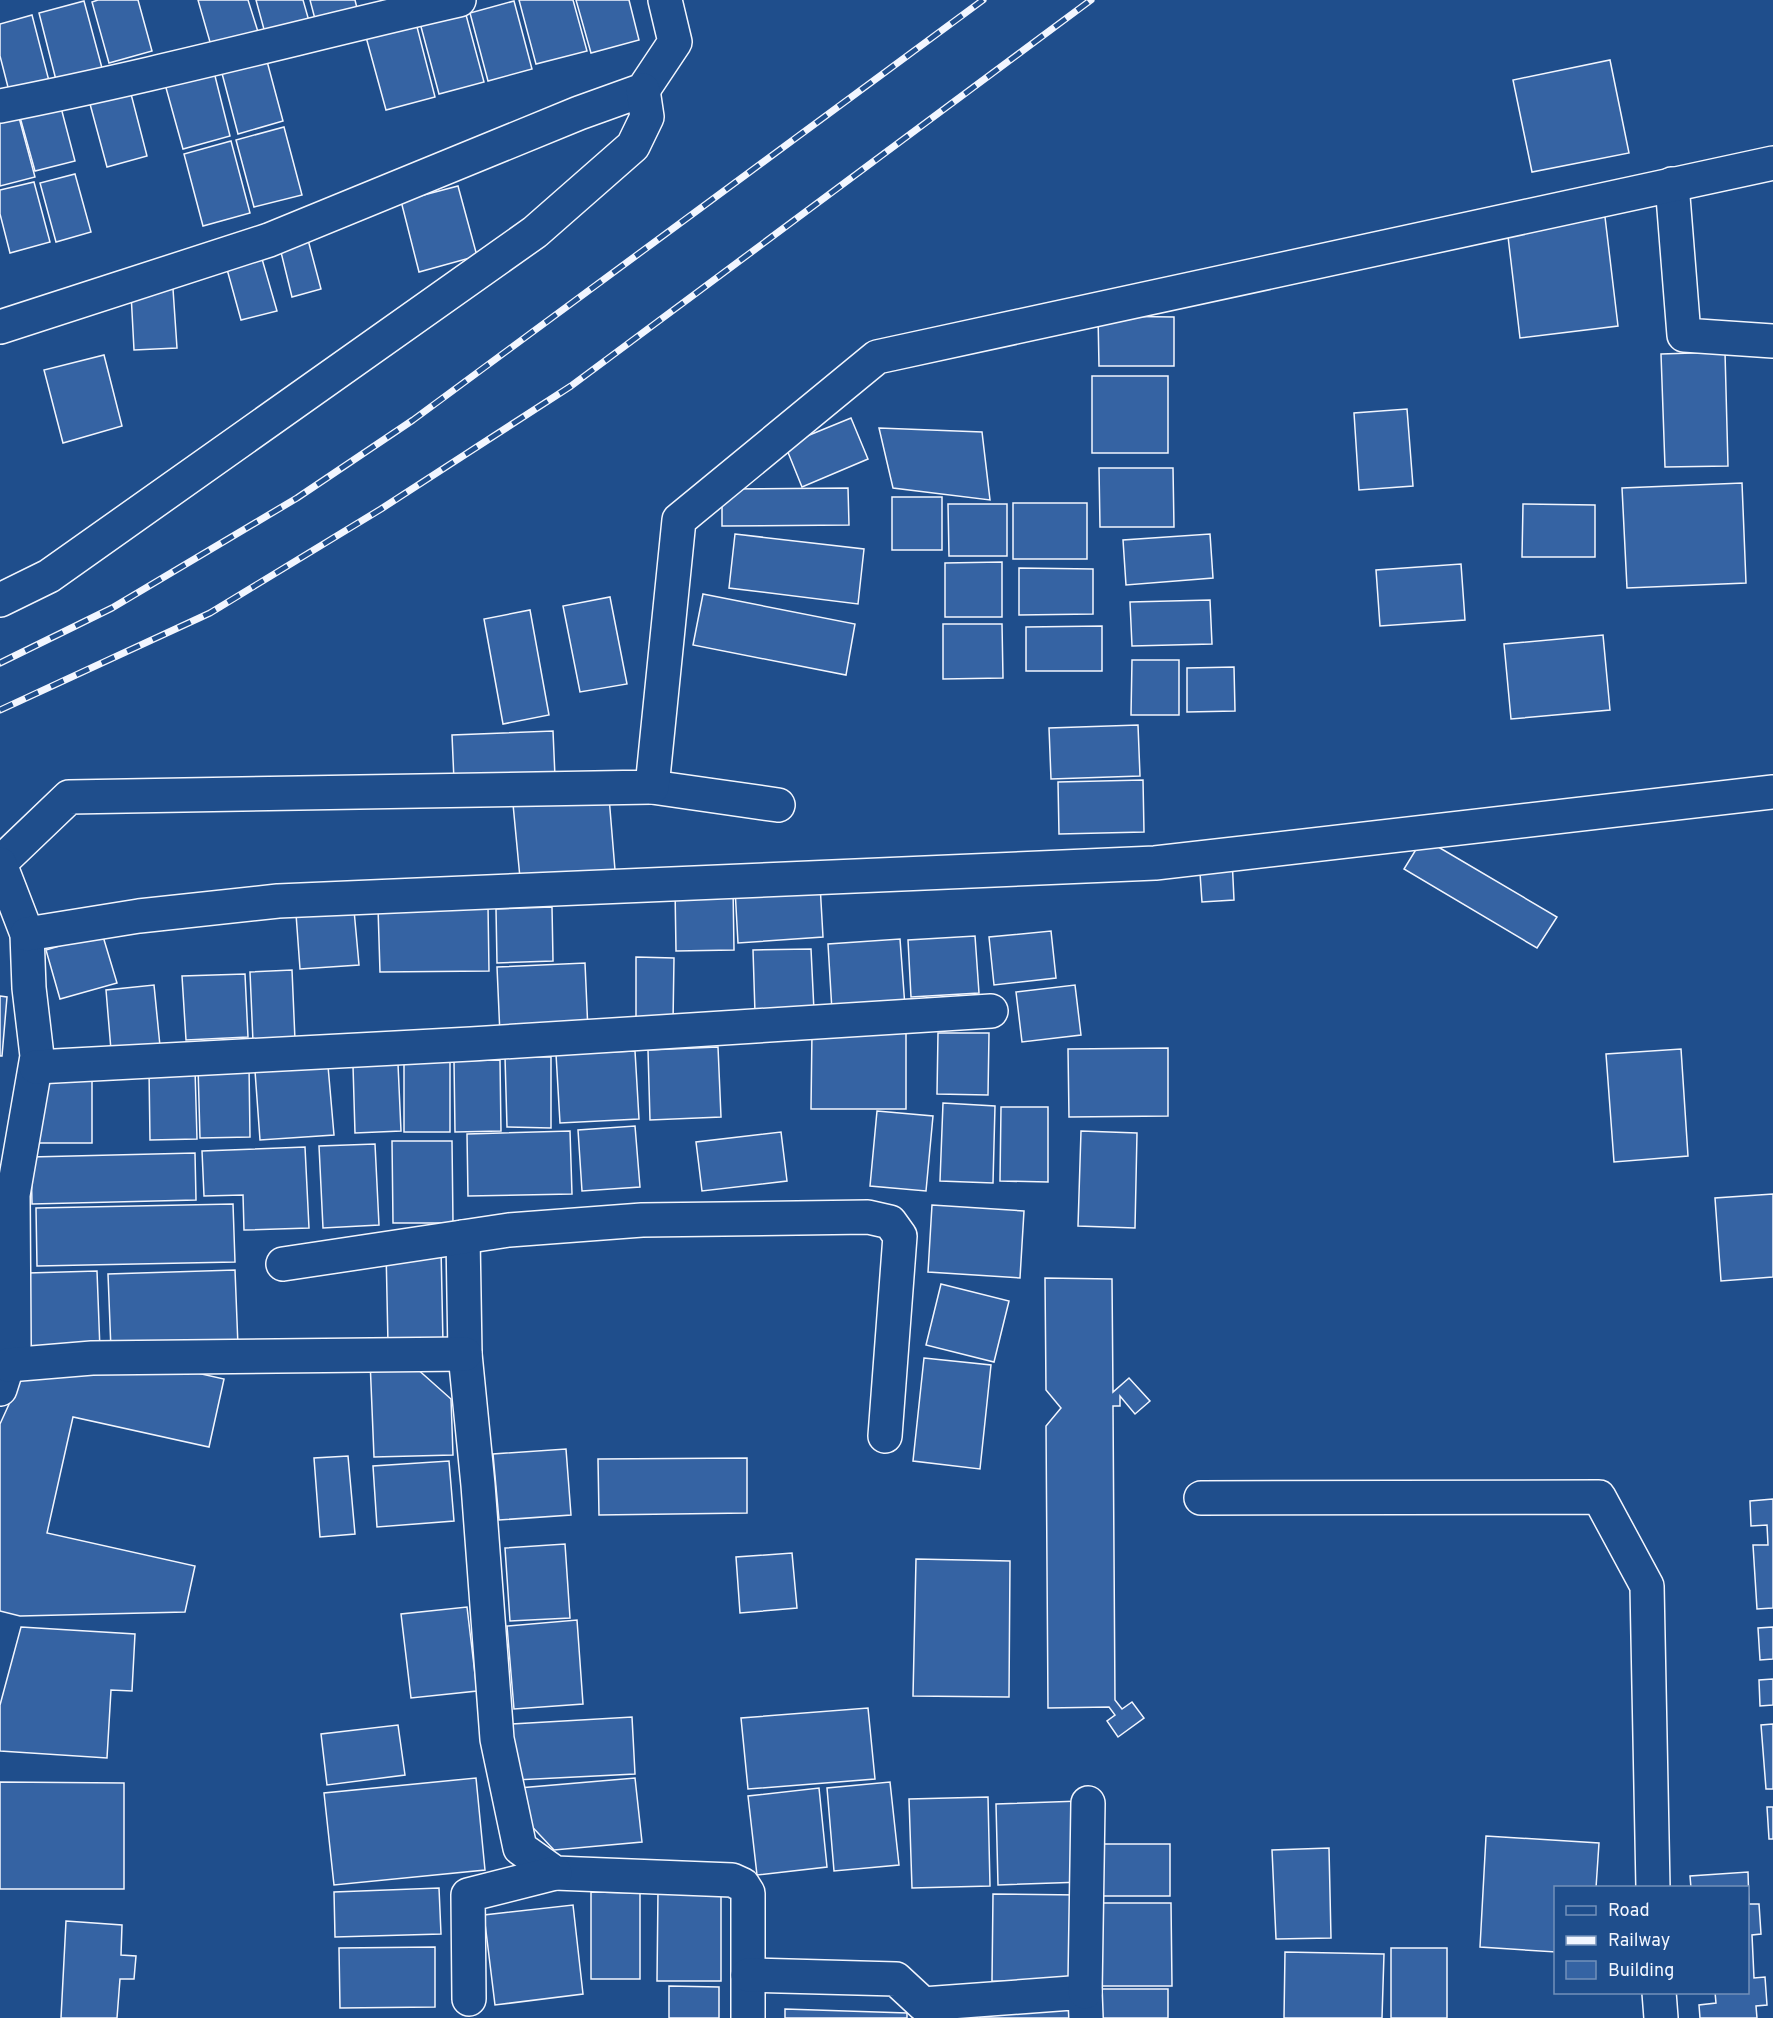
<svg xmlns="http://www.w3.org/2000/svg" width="1773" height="2018" font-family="Overpass,sans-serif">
  <rect width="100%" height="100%" fill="#1f4e8c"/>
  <!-- building -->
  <g fill="#3563a3" stroke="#f2f6ff" stroke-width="1.5">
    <polygon points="98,0 138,0 152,51 109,63 92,2"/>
    <polygon points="198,0 248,0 259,35 212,49"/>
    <polygon points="256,0 303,0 309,21 265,33"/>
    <polygon points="310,0 355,0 357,8 315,19"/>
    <polygon points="519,0 573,0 587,51 536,64"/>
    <polygon points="576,0 629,0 639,40 591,53"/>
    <polygon points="84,1 102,68 56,80 39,13"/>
    <polygon points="514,1 532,69 488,81 470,13"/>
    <polygon points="465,11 484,82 439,94 420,23"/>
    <polygon points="32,15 49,81 9,91 0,56 0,24"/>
    <polygon points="416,23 435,97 386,110 366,37"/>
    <polygon points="264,50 283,121 238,134 219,62"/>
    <polygon points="1610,60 1629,153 1532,172 1513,80"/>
    <polygon points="212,64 230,136 183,149 163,77"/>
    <polygon points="131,94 147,156 107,167 90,104"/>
    <polygon points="59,100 75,161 35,171 18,110"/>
    <polygon points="17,110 35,177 0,186 0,115"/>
    <polygon points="284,127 302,195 254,207 236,140"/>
    <polygon points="231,141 250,213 203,226 184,154"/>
    <polygon points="75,174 91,232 56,242 40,183"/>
    <polygon points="34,182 50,242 10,253 0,214 0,190"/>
    <polygon points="458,186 477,256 419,272 401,201"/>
    <polygon points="1605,217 1618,326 1520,338 1507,228"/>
    <polygon points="307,236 321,289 292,297 279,244"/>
    <polygon points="260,252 277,311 241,320 225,262"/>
    <polygon points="173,289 177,348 134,350 131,293"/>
    <polygon points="1098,316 1174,317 1174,366 1099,366"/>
    <polygon points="1725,352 1728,466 1665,467 1661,354"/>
    <polygon points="104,355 122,426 63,443 44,370"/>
    <rect x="1092" y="376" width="76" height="77"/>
    <polygon points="1407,409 1413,486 1359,490 1354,413"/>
    <polygon points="851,418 868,459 802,487 785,445"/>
    <polygon points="879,428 982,432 990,500 893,488"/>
    <polygon points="1099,468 1173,468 1174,527 1100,527"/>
    <polygon points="1742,483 1746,583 1627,588 1622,488"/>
    <polygon points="848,488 849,525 722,526 722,489"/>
    <rect x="892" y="497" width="50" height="53"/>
    <rect x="1013" y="503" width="74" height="56"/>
    <polygon points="948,504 1007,504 1007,556 949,556"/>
    <polygon points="1523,504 1595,505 1595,557 1522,557"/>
    <polygon points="735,534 864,549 858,604 729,588"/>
    <polygon points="1210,534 1213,578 1126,585 1123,540"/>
    <polygon points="1002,562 1002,617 945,617 945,563"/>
    <polygon points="1461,564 1465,620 1380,626 1376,570"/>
    <polygon points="1019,568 1093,569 1093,614 1019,615"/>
    <polygon points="703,594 855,624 846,675 693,645"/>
    <polygon points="610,597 627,684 580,692 563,606"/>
    <polygon points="1210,600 1212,644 1132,646 1130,602"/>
    <polygon points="530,610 549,715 503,724 484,619"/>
    <polygon points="943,624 1002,624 1003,678 943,679"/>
    <polygon points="1102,626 1102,671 1026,671 1026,627"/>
    <polygon points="1603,635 1610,710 1511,719 1504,644"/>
    <polygon points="1132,660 1179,660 1179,715 1131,715"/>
    <polygon points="1234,667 1235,711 1187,712 1187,668"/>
    <polygon points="1138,725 1140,776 1051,779 1049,728"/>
    <polygon points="553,731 555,777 454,781 452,735"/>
    <polygon points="1143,780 1144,832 1059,834 1058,782"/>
    <polygon points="609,797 615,870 520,878 513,804"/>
    <polygon points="1423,838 1557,917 1537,948 1404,869"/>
    <polygon points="1232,858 1234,900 1202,902 1199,859"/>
    <polygon points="820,884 823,937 738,943 735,889"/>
    <polygon points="733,887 734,950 676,951 675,888"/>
    <polygon points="488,906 489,971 380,972 378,908"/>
    <polygon points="552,907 553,961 497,963 496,909"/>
    <polygon points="354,910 359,965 300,969 296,914"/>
    <polygon points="1051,931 1056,978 994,985 989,937"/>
    <polygon points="102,933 117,983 60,999 46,950"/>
    <polygon points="975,936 979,993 911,997 908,940"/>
    <polygon points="900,939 905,1007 832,1011 828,944"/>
    <polygon points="811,949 814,1011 755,1013 753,950"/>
    <polygon points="636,957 674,958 673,1023 636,1022"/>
    <polygon points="585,963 588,1031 500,1035 497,967"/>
    <polygon points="292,970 295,1040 253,1042 250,972"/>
    <polygon points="245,974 248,1037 186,1040 182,976"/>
    <polygon points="154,985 160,1046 111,1050 106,990"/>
    <polygon points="1075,985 1081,1035 1022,1042 1016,992"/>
    <polygon points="0,996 7,997 2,1056 0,1056"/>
    <polygon points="812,1032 906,1033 906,1109 811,1109"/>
    <polygon points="938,1033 989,1033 988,1095 937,1094"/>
    <polygon points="718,1047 721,1117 650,1120 648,1050"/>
    <polygon points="1168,1048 1168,1116 1069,1117 1068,1049"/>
    <polygon points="1681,1049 1688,1156 1614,1162 1606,1054"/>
    <polygon points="635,1051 639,1119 560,1123 556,1054"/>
    <polygon points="505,1057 551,1057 551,1128 507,1127"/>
    <polygon points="500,1060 501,1131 455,1132 454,1061"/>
    <rect x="404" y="1062" width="46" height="70"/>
    <polygon points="398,1064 401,1131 355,1133 353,1066"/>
    <polygon points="198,1066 249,1066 250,1137 200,1138"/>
    <polygon points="328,1066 334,1135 260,1140 255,1071"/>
    <polygon points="195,1069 197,1139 150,1140 149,1070"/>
    <polygon points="39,1078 92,1079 92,1143 39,1143"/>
    <polygon points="943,1103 995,1106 993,1183 940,1181"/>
    <polygon points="1001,1107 1048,1107 1048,1182 1000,1181"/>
    <polygon points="877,1111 933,1116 926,1191 870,1186"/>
    <polygon points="635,1126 640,1187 582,1191 578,1130"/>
    <polygon points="570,1131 572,1194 468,1196 467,1134"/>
    <polygon points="1081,1131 1137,1133 1135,1228 1078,1226"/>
    <polygon points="781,1132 787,1181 702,1191 696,1142"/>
    <polygon points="392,1141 452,1141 453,1223 393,1223"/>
    <polygon points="375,1144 379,1225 323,1228 319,1146"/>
    <polygon points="305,1147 309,1228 244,1230 243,1195 204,1196 202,1151"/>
    <polygon points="195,1153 196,1200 32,1204 31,1157"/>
    <polygon points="1773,1194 1773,1277 1721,1281 1715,1198"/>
    <polygon points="233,1204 235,1262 37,1266 36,1208"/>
    <polygon points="932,1205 1024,1211 1020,1278 928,1272"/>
    <polygon points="441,1248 443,1343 388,1344 386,1249"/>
    <polygon points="235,1270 238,1346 111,1350 108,1274"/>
    <polygon points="97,1271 100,1350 31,1352 28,1273"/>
    <polygon points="1045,1278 1112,1279 1113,1392 1129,1378 1150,1401 1135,1414 1120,1396 1120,1406 1113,1406 1115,1700 1122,1709 1132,1702 1144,1718 1118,1737 1107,1721 1115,1715 1109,1707 1048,1708 1046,1426 1061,1408 1046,1390"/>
    <polygon points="941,1284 1009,1301 994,1362 926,1345"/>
    <polygon points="924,1358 991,1365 980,1469 913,1461"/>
    <polygon points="406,1359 451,1399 453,1455 374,1457 370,1360"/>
    <polygon points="166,1366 224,1379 209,1447 73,1417 47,1533 195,1566 185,1612 20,1616 0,1611 0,1424 26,1367"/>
    <polygon points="566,1449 571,1515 499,1520 493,1454"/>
    <polygon points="348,1456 355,1534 320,1537 314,1458"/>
    <polygon points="747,1458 747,1513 599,1515 598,1459"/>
    <polygon points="449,1461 454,1521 377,1527 373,1466"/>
    <polygon points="1773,1499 1773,1608 1757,1609 1753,1545 1768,1545 1767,1525 1751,1526 1750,1501"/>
    <polygon points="565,1544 570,1618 510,1621 505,1548"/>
    <polygon points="792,1553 797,1608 740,1613 736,1557"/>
    <polygon points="916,1559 1010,1561 1009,1697 913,1696"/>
    <polygon points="467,1607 477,1691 411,1698 401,1614"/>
    <polygon points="577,1620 583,1704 514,1709 507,1626"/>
    <polygon points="21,1627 135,1634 132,1691 111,1690 107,1758 0,1751 0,1705"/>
    <polygon points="1773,1627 1773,1659 1760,1660 1758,1628"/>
    <polygon points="1773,1679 1773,1705 1760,1706 1759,1680"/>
    <polygon points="868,1708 875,1779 748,1789 741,1718"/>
    <polygon points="632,1717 635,1774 515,1780 512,1724"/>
    <polygon points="1773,1724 1773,1789 1766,1789 1761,1725"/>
    <polygon points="398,1725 405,1775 327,1785 321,1734"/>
    <polygon points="476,1778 485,1870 334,1885 324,1793"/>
    <polygon points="635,1778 642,1842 554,1850 522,1816 519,1788"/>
    <polygon points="0,1782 124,1783 124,1889 0,1889"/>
    <polygon points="890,1782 899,1865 834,1871 827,1788"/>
    <polygon points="819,1788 827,1867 757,1875 748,1796"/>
    <polygon points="988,1797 990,1886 912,1888 909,1799"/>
    <polygon points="1080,1801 1083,1882 998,1885 996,1804"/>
    <polygon points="1767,1807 1773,1807 1773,1839 1769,1839"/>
    <polygon points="1486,1836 1599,1843 1596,1888 1556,1888 1556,1952 1480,1947"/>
    <polygon points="1091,1844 1170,1844 1170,1896 1092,1896"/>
    <polygon points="1329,1848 1331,1938 1276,1939 1272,1850"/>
    <polygon points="1748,1872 1749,1904 1759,1904 1761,1934 1752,1935 1754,1978 1765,1977 1767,2005 1756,2006 1757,2018 1700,2018 1699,2005 1716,2003 1715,1992 1748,1992 1748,1888 1691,1888 1690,1876"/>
    <polygon points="439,1888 441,1934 335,1937 334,1892"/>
    <polygon points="658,1891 721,1892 721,1981 657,1981"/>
    <polygon points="591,1892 640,1893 640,1979 591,1979"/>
    <polygon points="993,1894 1080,1895 1079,1982 992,1981"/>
    <polygon points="1092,1903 1171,1903 1172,1986 1093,1986"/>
    <polygon points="573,1905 583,1994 495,2005 484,1915"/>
    <polygon points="66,1921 122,1925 121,1955 136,1956 134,1979 120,1979 117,2018 61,2018"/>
    <polygon points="435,1947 435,2007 340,2008 339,1948"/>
    <rect x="1391" y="1948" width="56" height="70"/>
    <polygon points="1285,1952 1384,1954 1382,2018 1284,2018"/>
    <polygon points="669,1986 719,1987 719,2018 669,2018"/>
    <rect x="1101" y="1989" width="67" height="29"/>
    <polygon points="1082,2005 1082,2018 980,2018 980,2006"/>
    <polygon points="785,2009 907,2013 907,2018 785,2018"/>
  </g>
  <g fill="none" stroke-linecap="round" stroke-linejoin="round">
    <!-- minor casing -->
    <g stroke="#f2f6ff" stroke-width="36">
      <g id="minor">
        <path d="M 0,106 C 154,76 306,35 459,0"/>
        <polyline points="1672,184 1684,335 1773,341"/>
        <polyline points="0,327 269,240 579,113 643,90 675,42 665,0"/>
        <polyline points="0,600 49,576 535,232 633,146 647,117 643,90"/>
        <polyline points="652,787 778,805"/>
        <polyline points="0,863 69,797 652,787 679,520 877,357 1773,163"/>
        <polyline points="0,864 27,934 29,988 37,1056 13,1195 14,1345 0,1389"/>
        <polyline points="27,934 139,916 278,901 1155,863 1773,792"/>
        <polyline points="36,1067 471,1044 991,1011"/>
        <polyline points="463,1237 465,1354 478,1485 497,1739 520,1848 555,1873 732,1880 743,1885 748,1893 748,2018"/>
        <polyline points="283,1264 509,1230 642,1220 868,1217 890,1222 900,1236 885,1436"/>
        <polyline points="8,1365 92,1358 465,1354"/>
        <polyline points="1201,1498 1599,1497 1647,1586 1653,1888"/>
        <polyline points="748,1975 896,1979 923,2004 1085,1992 1086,2018"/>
        <polyline points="1085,1992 1088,1803"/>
        <polyline points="1659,1992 1661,2018"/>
        <polyline points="469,1999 468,1895 555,1873"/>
      </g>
    </g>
    <!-- minor -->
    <use href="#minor" stroke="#1f4e8c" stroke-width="33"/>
    <!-- rail casing -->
    <g stroke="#f2f6ff" stroke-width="7">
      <g id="rail">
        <polyline points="0,663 112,608 297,498 413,420 983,0"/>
        <polyline points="0,710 210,613 381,509 571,386 1091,0"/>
      </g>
    </g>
    <!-- rail -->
    <use href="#rail" stroke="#1f4e8c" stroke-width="4.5" stroke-dasharray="14" stroke-linecap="butt"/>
  </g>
  <!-- legend -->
  <rect x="1554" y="1886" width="195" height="108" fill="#1f4e8c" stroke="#7391ba" stroke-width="1.5"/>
  <rect x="1566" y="1906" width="30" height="9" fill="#1f4e8c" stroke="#7391ba" stroke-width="1.5"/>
  <text x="1608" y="1916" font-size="18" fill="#f2f6ff">Road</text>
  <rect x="1566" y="1936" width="30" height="9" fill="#f2f6ff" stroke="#7391ba" stroke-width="1.5"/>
  <text x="1608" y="1946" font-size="18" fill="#f2f6ff">Railway</text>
  <rect x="1566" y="1961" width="30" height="18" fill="#3563a3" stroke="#7391ba" stroke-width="1.5"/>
  <text x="1608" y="1976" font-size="18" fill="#f2f6ff">Building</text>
</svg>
